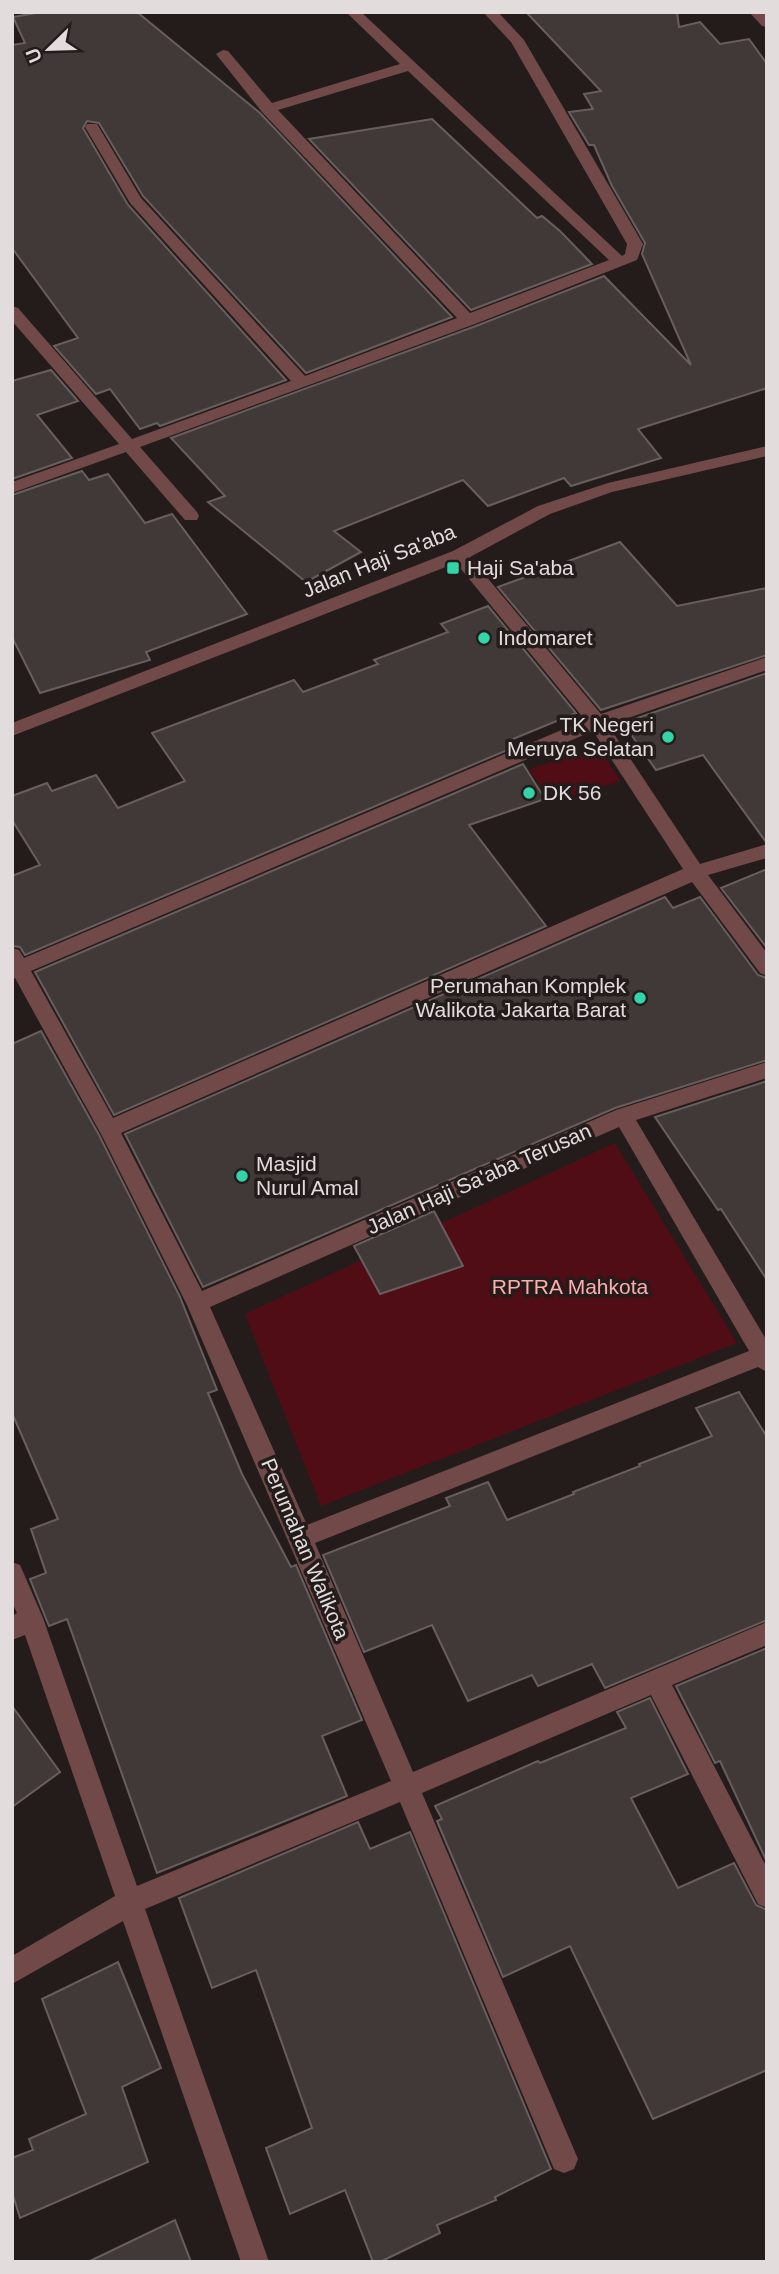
<svg xmlns="http://www.w3.org/2000/svg" width="779" height="2274" font-family="Helvetica,sans-serif">
  <rect width="100%" height="100%" fill="#241c1b"/>
  <!-- green -->
  <g fill="#510d16">
    <polygon points="598,747 621,781 552,803 529,769"/>
    <polygon points="615,1143 737,1343 321,1506 245,1314"/>
  </g>
  <!-- building -->
  <g fill="#413838" stroke="#685e5e" stroke-width="2">
    <polygon points="42,12 137,12 260,113 452,317 306,373 143,196 99,123 87,121 83,128 128,205 286,380 160,426 157,423 140,429 110,389 96,394 54,346 78,338 12,248 12,45 25,43 13,17"/>
    <polygon points="526,12 677,12 679,27 700,22 720,44 749,39 767,64 767,388 638,429 661,458 571,486 564,478 488,506 463,480 334,531 361,552 306,582 208,502 225,496 171,438 476,326 604,276 691,365 642,254 645,243 612,186 594,145 589,145 569,112 593,109 584,94 601,91"/>
    <polygon points="432,119 537,218 542,216 560,231 592,264 471,310 309,139"/>
    <polygon points="51,370 78,401 37,415 72,458 12,479 12,381"/>
    <polygon points="82,471 89,480 108,474 145,523 172,514 247,614 146,652 150,660 40,693 12,637 12,495"/>
    <polygon points="620,542 677,606 767,588 767,655 601,710 498,587"/>
    <polygon points="488,606 576,713 508,741 512,748 25,955 20,947 12,946 12,876 40,865 12,820 12,796 47,783 52,791 96,775 118,808 185,781 152,733 294,680 303,692 378,664 374,660 448,632 441,624"/>
    <polygon points="767,673 767,842 766,842 703,755 656,770 623,723"/>
    <polygon points="523,764 545,799 469,825 546,926 114,1115 35,972"/>
    <polygon points="767,869 767,948 721,888"/>
    <polygon points="665,897 673,908 700,897 758,975 767,978 767,1060 615,1108 203,1287 125,1134"/>
    <polygon points="41,1031 99,1135 180,1297 217,1390 208,1393 242,1474 291,1567 296,1565 362,1720 322,1736 347,1796 157,1873 67,1619 49,1626 30,1579 46,1573 31,1529 58,1519 12,1413 12,1044"/>
    <polygon points="767,1081 767,1280 721,1209 718,1210 655,1117"/>
    <polygon points="434,1211 463,1266 380,1294 354,1246"/>
    <polygon points="739,1392 767,1437 767,1620 605,1688 592,1664 538,1686 532,1675 468,1701 432,1625 364,1652 323,1555 450,1506 446,1498 488,1482 507,1520 574,1494 573,1492 640,1466 639,1464 712,1436 696,1408"/>
    <polygon points="767,1648 767,1862 720,1761 715,1763 676,1686"/>
    <polygon points="650,1698 688,1774 631,1798 678,1888 734,1863 756,1905 767,1910 767,2070 653,2119 570,1946 503,1977 437,1821 442,1819 435,1806 538,1761 540,1763 626,1728 617,1712"/>
    <polygon points="12,1706 60,1772 12,1807"/>
    <polygon points="358,1822 370,1849 410,1832 551,2169 495,2197 496,2200 437,2225 440,2233 380,2262 373,2262 345,2190 290,2214 266,2148 312,2128 256,1970 212,1988 179,1898"/>
    <polygon points="118,1962 161,2068 122,2087 148,2162 20,2218 12,2192 12,2158 33,2150 29,2139 86,2114 42,1999"/>
    <polygon points="175,2220 191,2262 88,2262"/>
  </g>
  <g fill="none" stroke-linecap="round" stroke-linejoin="round">
    <!-- street -->
    <g fill="#724949" fill-rule="evenodd">
      <path d="M 346,12 L 361,12 L 622,256 L 625,254 L 627,244 L 511,42 L 483,12 L 498,12 L 524,40 L 643,244 L 637,260 L 475,324 L 140,447 L 197,512 L 199,516 L 197,520 L 185,520 L 126,452 L 12,493 L 12,482 L 119,444 L 12,321 L 12,306 L 18,308 L 132,439 L 291,381 L 130,203 L 85,127 L 87,124 L 97,124 L 141,198 L 305,376 L 457,318 L 262,112 L 216,54 L 223,50 L 228,51 L 272,103 L 400,64 ZM 408,71 L 609,260 L 470,313 L 278,110 Z"/>
      <polygon points="749,12 764,12 767,15 767,27 762,26"/>
      <path d="M 767,446 L 767,456 L 612,492 L 550,514 L 470,557 L 601,714 L 767,657 L 767,670 L 608,725 L 700,864 L 767,844 L 767,858 L 708,875 L 767,953 L 767,976 L 760,973 L 692,882 L 121,1133 L 202,1291 L 616,1110 L 767,1062 L 767,1078 L 636,1120 L 767,1341 L 767,1372 L 758,1367 L 315,1543 L 413,1772 L 767,1622 L 767,1645 L 672,1685 L 767,1868 L 767,1908 L 758,1904 L 651,1695 L 422,1793 L 578,2159 L 574,2169 L 564,2173 L 554,2169 L 400,1802 L 145,1909 L 269,2262 L 241,2262 L 123,1921 L 12,1984 L 12,1956 L 115,1896 L 25,1635 L 12,1640 L 12,1616 L 17,1613 L 12,1602 L 12,1562 L 20,1565 L 43,1618 L 137,1886 L 391,1781 L 187,1305 L 101,1134 L 15,978 L 12,979 L 12,948 L 19,950 L 24,958 L 585,720 L 456,563 L 12,736 L 12,723 L 453,551 L 538,506 L 608,483 ZM 593,731 L 683,869 L 113,1118 L 31,971 ZM 619,1127 L 749,1351 L 307,1525 L 210,1307 Z"/>
    </g>
  </g>
  <!-- markers -->
  <g fill="#32d4a8" stroke="#241c1b" stroke-width="2.5">
    <rect x="446" y="561" width="14" height="14" rx="3.5"/>
    <circle cx="484" cy="638" r="7"/>
    <circle cx="668" cy="737" r="7"/>
    <circle cx="529" cy="793" r="7"/>
    <circle cx="640" cy="998" r="7"/>
    <circle cx="242" cy="1176" r="7"/>
  </g>
  <g text-anchor="middle" stroke-width="7" stroke-linejoin="round" paint-order="stroke">
    <!-- street labels -->
    <g font-size="21" fill="#e2dcdc" stroke="#241c1b">
      <text transform="translate(379 561) rotate(-22)" y="7">Jalan Haji Sa'aba</text>
      <text transform="translate(479 1179) rotate(-24)" y="7">Jalan Haji Sa'aba Terusan</text>
      <text transform="translate(305 1549) rotate(67)" y="7">Perumahan Walikota</text>
    </g>
    <!-- poi labels -->
    <g font-size="21" fill="#e2dcdc" stroke="#241c1b" text-anchor="start">
      <text x="467" y="575">Haji Sa'aba</text>
      <text x="498" y="645">Indomaret</text>
      <text x="654" y="732" text-anchor="end">TK Negeri<tspan x="654" dy="24">Meruya Selatan</tspan></text>
      <text x="543" y="800">DK 56</text>
      <text x="626" y="993" text-anchor="end">Perumahan Komplek<tspan x="626" dy="24">Walikota Jakarta Barat</tspan></text>
      <text x="256" y="1171">Masjid<tspan x="256" dy="24">Nurul Amal</tspan></text>
    </g>
    <!-- park labels -->
    <g font-size="21" fill="#fdadad" stroke="#241c1b">
      <text x="570" y="1294">RPTRA Mahkota</text>
    </g>
  </g>
  <!-- border -->
  <rect width="779" height="2274" fill="none" stroke="#e2dcdc" stroke-width="28"/>
  <!-- north arrow -->
  <g transform="translate(49 49) rotate(247)" stroke="#241c1b" stroke-width="5" paint-order="stroke">
  <path d="M0-5L12 26L0 18L-12 26Z" fill="#e2dcdc"/>
  <text y="-10" font-size="19" font-weight="bold" text-anchor="middle" fill="#e2dcdc">U</text>
  </g>
</svg>
